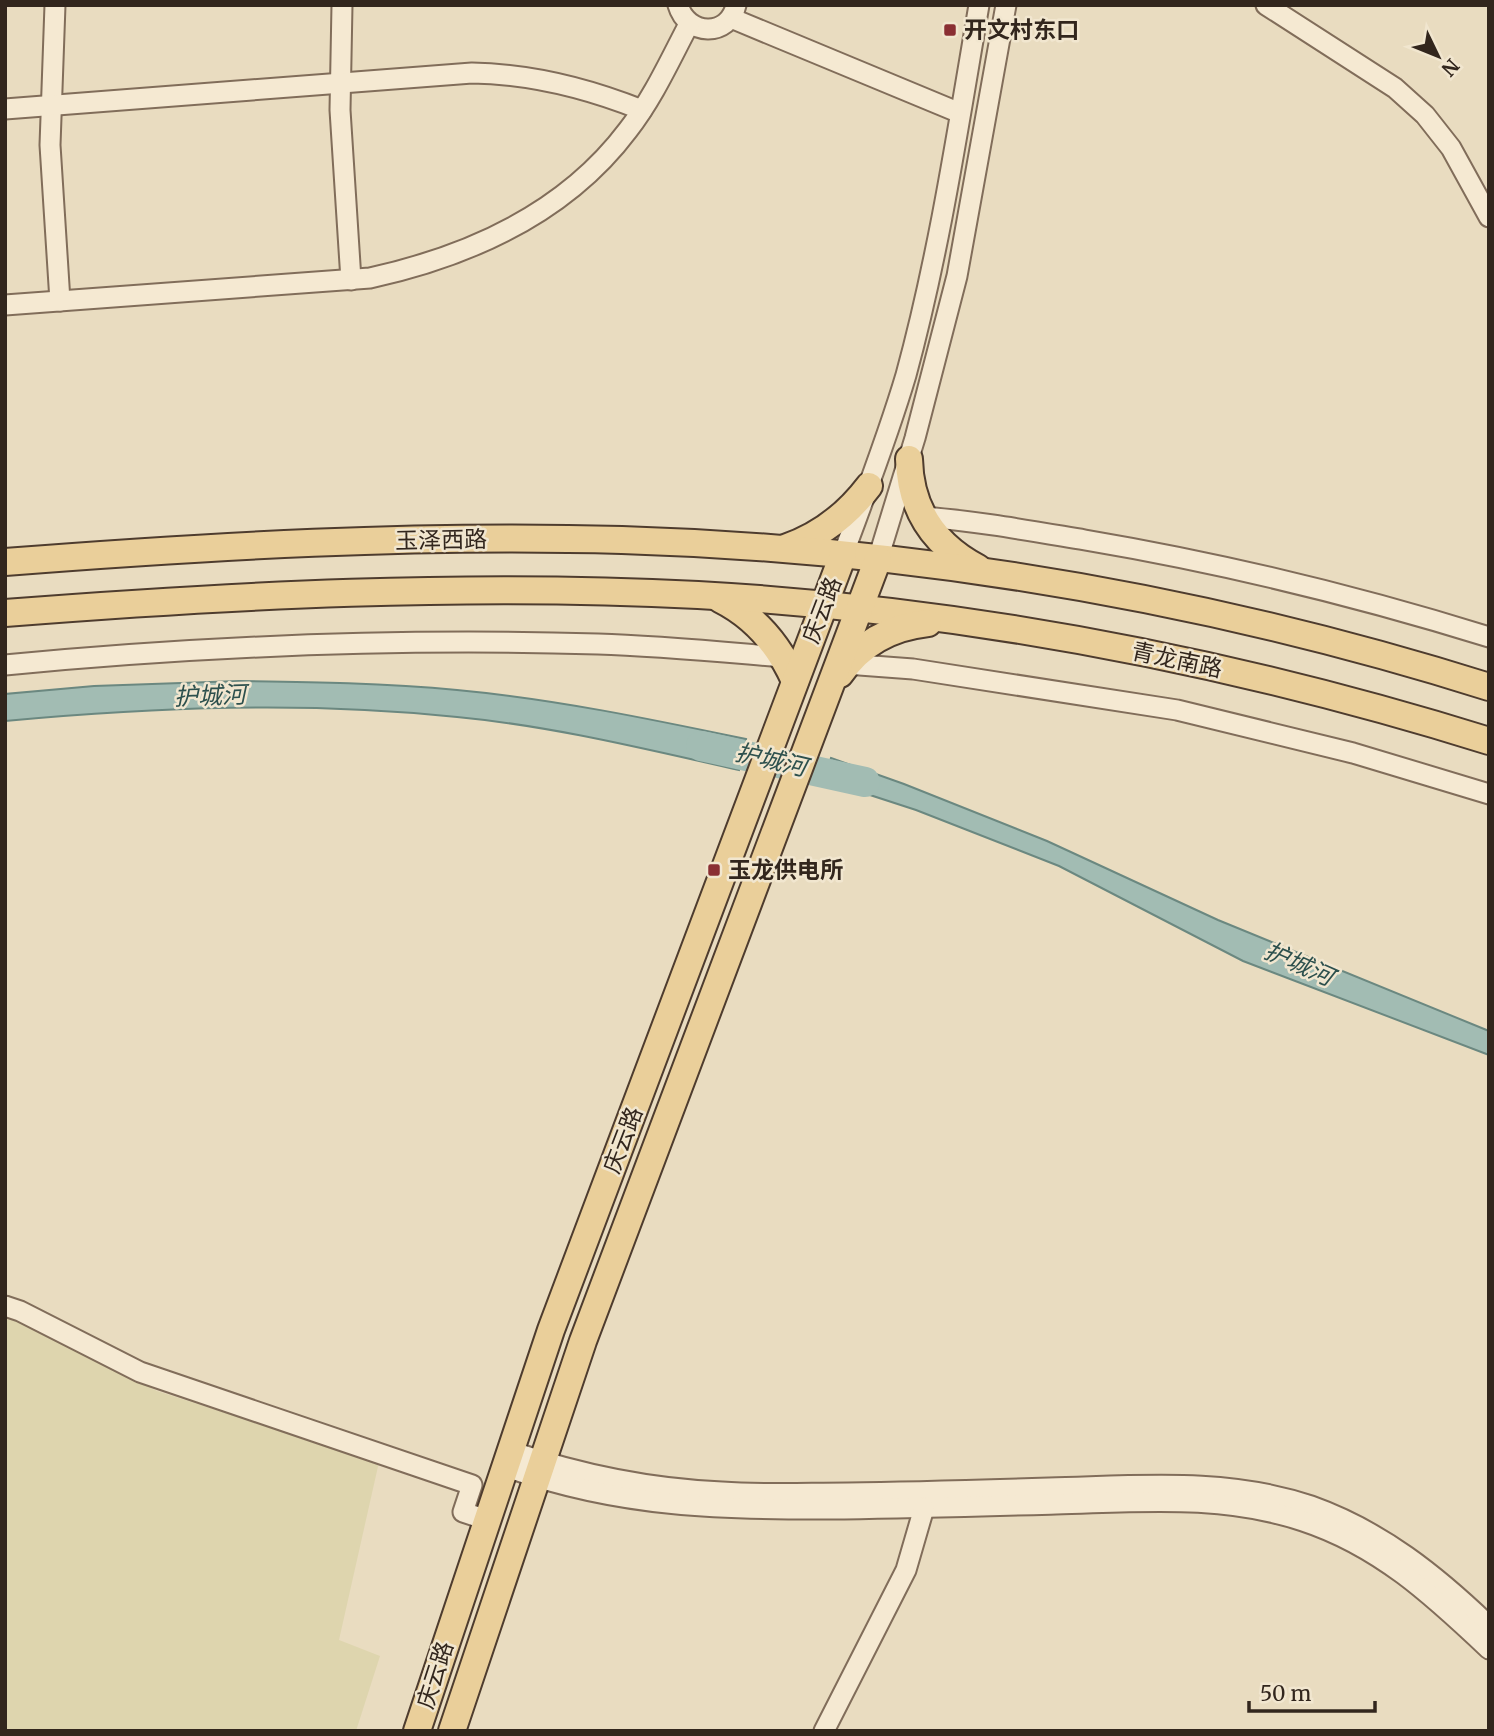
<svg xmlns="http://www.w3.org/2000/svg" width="1494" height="1736" font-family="Merriweather,'Noto Sans SC',serif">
  <rect width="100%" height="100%" fill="#e9dcc0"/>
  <!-- farmland -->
  <polygon fill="#ded5ae" points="5,1316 157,1391 379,1462 339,1640 380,1656 356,1731 5,1731"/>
  <!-- water -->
  <g fill="#a2bcb3" stroke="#6b8880" stroke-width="2">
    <path d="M 239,681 C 312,682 385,683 457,690 C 554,699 650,719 746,739 L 739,770 C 645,749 552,726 457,717 C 307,701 155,707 5,721 L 5,694 L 94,686 Z"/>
    <polygon points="831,758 904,784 1047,841 1218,920 1489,1031 1489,1055 1243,961 1059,866 916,810 824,780"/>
  </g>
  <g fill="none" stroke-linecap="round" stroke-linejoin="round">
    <!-- river -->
    <polyline stroke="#a2bcb3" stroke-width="30" points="701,746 865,782"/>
    <!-- minor casing -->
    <g stroke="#816d5a" stroke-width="23">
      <g id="minor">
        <polyline points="55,5 50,145 60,301"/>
        <polyline points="342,5 340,110 351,280"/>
        <path d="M 678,5 C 687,36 729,38 736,5"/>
        <polyline points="1266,5 1395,88 1425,115 1451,148 1489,217"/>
        <polyline points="731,18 960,113"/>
        <path d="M 5,109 L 472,73 C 532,74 587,88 642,110"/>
        <path d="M 5,305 L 370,278 C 470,256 565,214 628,130 C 653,98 670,60 689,24"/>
        <path d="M 922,517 C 977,521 1031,531 1085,540 C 1221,563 1357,596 1489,637"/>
        <path d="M 843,555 C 865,495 888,436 906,375 C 939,254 958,128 979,5"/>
        <polyline points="878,559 915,438 957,276 1006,5"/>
        <polyline points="846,664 913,669 1177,710 1353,753 1489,794"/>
        <path d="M 5,665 C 203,646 400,638 598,644 C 660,646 722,652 783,657"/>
        <polyline points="5,1306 20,1311 140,1372 472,1485 463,1512 487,1520"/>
        <path d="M 510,1451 C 578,1474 649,1489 722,1492 C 764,1495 806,1493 848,1493 C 915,1492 982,1490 1049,1488 C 1137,1486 1226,1477 1311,1506 C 1381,1531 1436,1575 1489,1626"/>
        <path d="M 504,1466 C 617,1508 726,1510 844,1509 C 915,1508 985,1506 1056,1504 C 1139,1502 1222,1494 1303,1521 C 1379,1546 1432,1595 1489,1649"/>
        <polyline points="824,1731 906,1570 924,1508"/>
      </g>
    </g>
    <!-- major casing -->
    <g stroke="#4e3c2e" stroke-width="30">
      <g id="major">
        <path d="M 909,459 C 910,509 934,545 978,568"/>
        <path d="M 785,548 C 820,536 847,515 869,486"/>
        <path d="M 5,562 C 210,546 417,534 622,540 C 916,549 1209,599 1489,687"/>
        <path d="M 720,599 C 756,617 779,645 795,681"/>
        <path d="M 5,613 C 235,595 467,583 698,595 C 966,610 1232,661 1489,741"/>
        <path d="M 840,674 C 861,643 891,627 928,623"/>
        <polyline points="417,1731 551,1330 843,555"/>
        <polyline points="452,1731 583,1341 878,559"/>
      </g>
    </g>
    <!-- minor -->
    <use href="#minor" stroke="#f5e9d2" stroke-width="19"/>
    <!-- major -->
    <use href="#major" stroke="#eacf9a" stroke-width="26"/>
  </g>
  <!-- markers -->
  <g fill="#8a2f33" stroke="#f1e6cf" stroke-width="2.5">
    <rect x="943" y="23" width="14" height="14" rx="3.5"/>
    <rect x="707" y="863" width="14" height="14" rx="3.5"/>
  </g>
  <g text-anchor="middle" stroke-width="5" stroke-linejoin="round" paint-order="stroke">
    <!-- poi labels -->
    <g font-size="23" font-weight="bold" fill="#32261d" stroke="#f1e6cf" text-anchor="start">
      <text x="964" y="38">开文村东口</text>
      <text x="728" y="878">玉龙供电所</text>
    </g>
    <!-- street labels -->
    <g font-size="23" fill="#32261d" stroke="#f1e6cf">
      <text transform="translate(441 540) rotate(-1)" y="8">玉泽西路</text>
      <text transform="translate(822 610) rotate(-69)" y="8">庆云路</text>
      <text transform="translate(1177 660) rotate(12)" y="8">青龙南路</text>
      <text transform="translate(623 1140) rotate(-69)" y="8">庆云路</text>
      <text transform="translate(435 1675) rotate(-72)" y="8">庆云路</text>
    </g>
    <!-- water labels -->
    <g font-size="24" font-style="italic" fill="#2d504d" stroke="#f1e6cf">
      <text transform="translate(210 696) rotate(-2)" y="8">护城河</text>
      <text transform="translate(771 760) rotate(13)" y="8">护城河</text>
      <text transform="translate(1299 964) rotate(24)" y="8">护城河</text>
    </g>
  </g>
  <!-- border -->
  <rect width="1494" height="1736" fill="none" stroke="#32261d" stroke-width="14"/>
  <!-- north arrow -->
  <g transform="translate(1438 56) rotate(133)" stroke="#f1e6cf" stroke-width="5" paint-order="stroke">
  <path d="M0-5L12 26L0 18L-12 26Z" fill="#32261d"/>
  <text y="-10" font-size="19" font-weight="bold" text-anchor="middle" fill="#32261d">N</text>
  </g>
  <!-- scale -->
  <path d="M1249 1701v10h126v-10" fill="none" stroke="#32261d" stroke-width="3.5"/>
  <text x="1260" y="1701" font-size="21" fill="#32261d" stroke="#f1e6cf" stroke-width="5" paint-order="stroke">50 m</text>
</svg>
